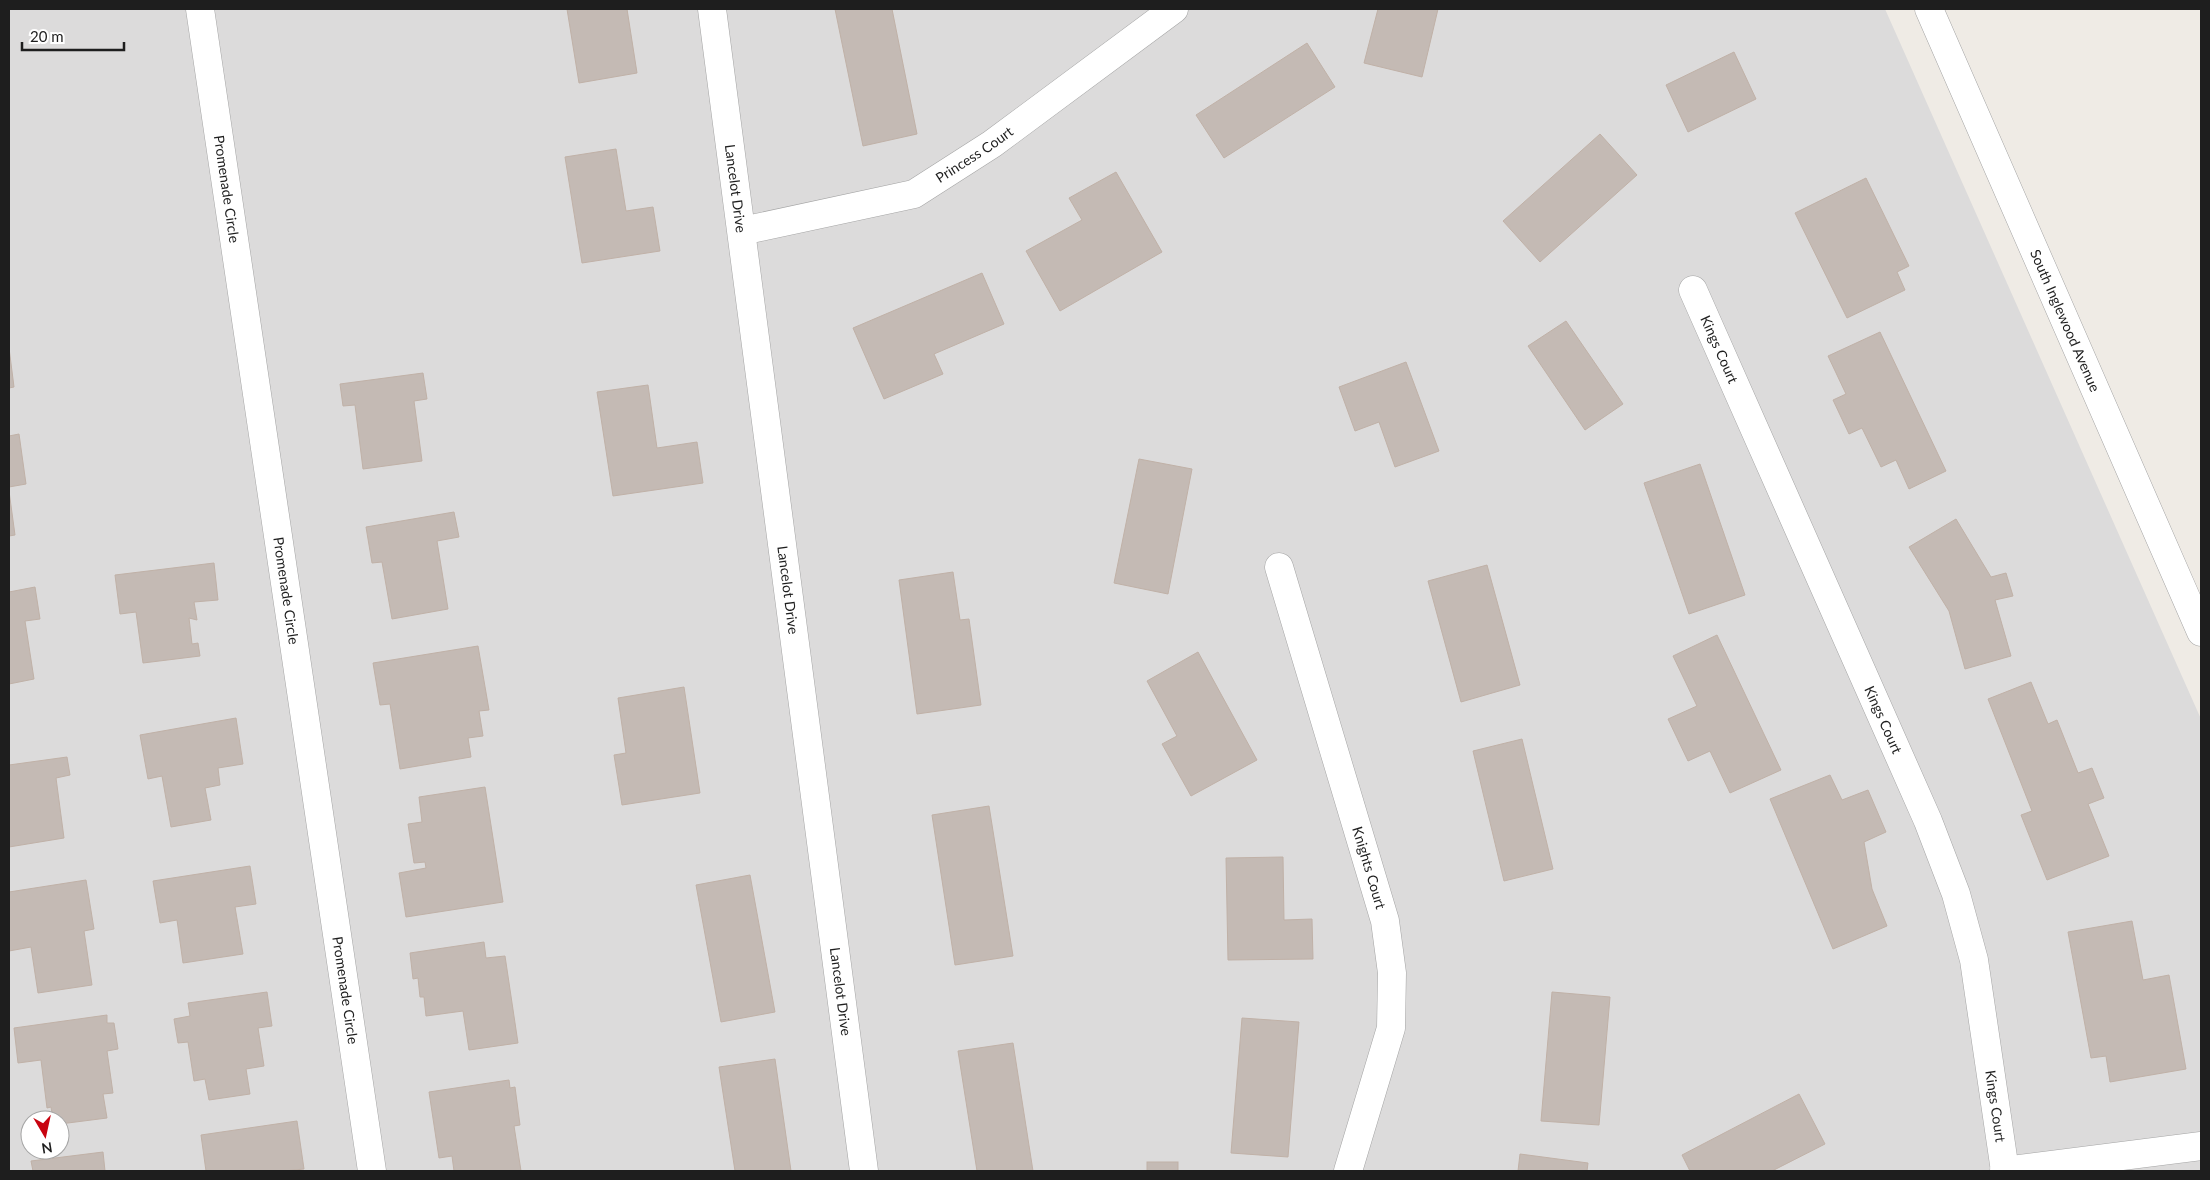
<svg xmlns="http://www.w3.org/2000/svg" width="2210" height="1180" font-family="Lato,sans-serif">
  <rect width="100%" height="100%" fill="#efebe5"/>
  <!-- residential -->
  <path fill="#dcdbdb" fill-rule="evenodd" d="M 9,9 L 1885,9 L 2201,719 L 2201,1171 L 9,1171 ZM 30,1120 L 60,1120 L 60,1150 L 30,1150 Z"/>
  <!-- building -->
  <g fill="#c4bab4" stroke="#c0b1a7">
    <polygon points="567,9 627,9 637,73 579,83"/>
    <polygon points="835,9 892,9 917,134 863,146"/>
    <polygon points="1378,9 1438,9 1422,77 1364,63"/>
    <polygon points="1307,43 1335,87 1224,158 1196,115"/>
    <polygon points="1734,52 1756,99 1688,132 1666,85"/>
    <polygon points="1600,134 1637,175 1540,262 1503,221"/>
    <polygon points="616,149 626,211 653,207 660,251 582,263 565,157"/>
    <polygon points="1116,172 1162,252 1060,311 1026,251 1082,220 1069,198"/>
    <polygon points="1866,178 1909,266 1897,272 1905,290 1847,318 1795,213"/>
    <polygon points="982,273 1004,324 934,354 943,374 884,399 853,328"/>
    <polygon points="1566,321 1623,404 1585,430 1528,346"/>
    <polygon points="1880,332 1946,471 1909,489 1896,460 1881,467 1862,428 1849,434 1833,400 1846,394 1828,356"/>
    <polygon points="9,348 14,387 9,388"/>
    <polygon points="1406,362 1439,451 1395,467 1379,422 1355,431 1339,387"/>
    <polygon points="423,373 427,399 414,401 422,461 363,469 355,405 343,406 340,384"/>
    <polygon points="648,385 657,448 697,442 703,483 613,496 597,392"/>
    <polygon points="19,434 26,484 9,487 9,436"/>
    <polygon points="1139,459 1192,469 1168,594 1114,583"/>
    <polygon points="1700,464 1745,595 1689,614 1644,483"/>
    <polygon points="9,491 15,535 9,536"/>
    <polygon points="454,512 459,537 437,541 448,609 392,619 382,562 372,563 366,527"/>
    <polygon points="1956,519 1991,577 2006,573 2013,596 1995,600 2011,656 1965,669 1949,611 1909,547"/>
    <polygon points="214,563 218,600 194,602 197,620 189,618 192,644 198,643 200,656 143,663 136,612 120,614 115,575"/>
    <polygon points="1487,565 1520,685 1461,702 1428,581"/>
    <polygon points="953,572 960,620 969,619 981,705 917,714 899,580"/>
    <polygon points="35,587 40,619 25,621 34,679 9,684 9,592"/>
    <polygon points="1717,635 1781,770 1730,793 1710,751 1688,761 1668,719 1697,706 1673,656"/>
    <polygon points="478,646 489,710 479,711 483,736 468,738 471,757 400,769 390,704 380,705 373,663"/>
    <polygon points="1198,652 1257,760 1191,796 1162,744 1177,736 1147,681"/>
    <polygon points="2031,682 2048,724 2057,720 2078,773 2092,768 2104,798 2088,804 2109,856 2047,880 2021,815 2032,811 1988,699"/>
    <polygon points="684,687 700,793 622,805 614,755 626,753 618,698"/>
    <polygon points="236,718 243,764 218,768 220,785 205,788 211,820 171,827 162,776 148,779 140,735"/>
    <polygon points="1522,739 1553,869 1504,881 1473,751"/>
    <polygon points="67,757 70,775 56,778 64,838 9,847 9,765"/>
    <polygon points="1830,775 1842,800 1868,790 1886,832 1864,842 1872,889 1887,926 1833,949 1770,799"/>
    <polygon points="485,787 503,902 406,917 399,873 426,868 425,862 414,863 408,824 422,822 419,797"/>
    <polygon points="989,806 1013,956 955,965 932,815"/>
    <polygon points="1283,857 1284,920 1312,919 1313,959 1228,960 1226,858"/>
    <polygon points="250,866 256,904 235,907 243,954 183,963 177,920 160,923 153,881"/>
    <polygon points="750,875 775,1012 721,1022 696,885"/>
    <polygon points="86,880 94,929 84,931 92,985 38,993 31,947 9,951 9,892"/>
    <polygon points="2132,921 2143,980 2169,975 2186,1069 2110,1082 2106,1056 2091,1058 2068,932"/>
    <polygon points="484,942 486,958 505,956 518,1043 469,1050 463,1011 426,1016 424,997 420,997 418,978 413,979 410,953"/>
    <polygon points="267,992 272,1026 258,1028 264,1066 246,1069 250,1094 209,1100 205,1079 194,1081 188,1042 178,1043 174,1019 190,1016 188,1003"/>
    <polygon points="1552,992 1610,997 1599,1125 1541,1121"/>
    <polygon points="107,1015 107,1023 114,1023 118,1049 107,1051 113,1093 103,1094 107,1118 60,1124 60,1120 53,1120 51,1107 47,1108 41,1060 18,1063 14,1028"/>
    <polygon points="1242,1018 1299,1022 1288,1157 1231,1153"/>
    <polygon points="1013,1043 1033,1171 977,1171 958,1051"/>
    <polygon points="775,1059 791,1171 735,1171 719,1067"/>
    <polygon points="509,1080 510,1088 515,1087 520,1125 514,1126 521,1171 454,1171 452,1156 439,1158 429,1092"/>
    <polygon points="1799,1094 1825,1144 1772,1171 1690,1171 1682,1155"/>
    <polygon points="297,1121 304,1169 285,1171 206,1171 201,1135"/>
    <polygon points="103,1152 105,1171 33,1171 31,1161"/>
    <polygon points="1520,1154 1588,1163 1587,1171 1518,1171"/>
    <rect x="1147" y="1162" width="31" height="9"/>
  </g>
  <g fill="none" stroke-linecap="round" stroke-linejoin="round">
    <!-- minor casing -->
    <g stroke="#a5a5a5" stroke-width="29">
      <g id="minor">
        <path id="s1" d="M 200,9 L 372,1171"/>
        <path id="s2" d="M 712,9 L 864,1171"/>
        <path id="s3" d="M 1929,9 L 2201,632"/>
        <path id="s4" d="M 742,231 L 914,194 L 992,144 L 1174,9"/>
        <path id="s5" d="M 1693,290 L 1928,821 L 1956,894 L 1974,960 L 2005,1171"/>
        <path id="s6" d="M 1279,567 L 1385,921 L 1392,973 L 1391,1028 L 1348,1171"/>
        <polyline points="2004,1171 2201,1146"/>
      </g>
    </g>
    <!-- minor -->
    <use href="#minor" stroke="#fff" stroke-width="28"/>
  </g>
  <g text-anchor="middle" stroke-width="4" stroke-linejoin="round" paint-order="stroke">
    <!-- street labels -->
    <g font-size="14" fill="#1e1e1e" stroke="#fff">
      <text dy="5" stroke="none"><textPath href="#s4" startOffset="248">Princess Court</textPath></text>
      <text dy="5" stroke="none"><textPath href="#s2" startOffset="181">Lancelot Drive</textPath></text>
      <text dy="5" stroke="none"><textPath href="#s1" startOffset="182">Promenade Circle</textPath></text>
      <text dy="5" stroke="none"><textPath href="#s3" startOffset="340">South Inglewood Avenue</textPath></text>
      <text dy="5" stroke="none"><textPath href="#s5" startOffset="65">Kings Court</textPath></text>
      <text dy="5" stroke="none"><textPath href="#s1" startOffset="588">Promenade Circle</textPath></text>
      <text dy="5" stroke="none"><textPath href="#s2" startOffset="586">Lancelot Drive</textPath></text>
      <text dy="5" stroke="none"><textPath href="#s5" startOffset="470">Kings Court</textPath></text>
      <text dy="5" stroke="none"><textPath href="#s6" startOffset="314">Knights Court</textPath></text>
      <text dy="5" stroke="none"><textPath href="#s1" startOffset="992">Promenade Circle</textPath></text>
      <text dy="5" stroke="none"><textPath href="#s2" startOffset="991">Lancelot Drive</textPath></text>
      <text dy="5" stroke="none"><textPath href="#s5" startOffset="875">Kings Court</textPath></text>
    </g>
  </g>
  <!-- border -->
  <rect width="2210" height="1180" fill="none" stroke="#1e1e1e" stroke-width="20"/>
  <!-- north arrow -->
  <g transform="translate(45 1135) rotate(171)"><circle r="24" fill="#ffffff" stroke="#a5a5a5"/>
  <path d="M0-4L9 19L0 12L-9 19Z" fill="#c80410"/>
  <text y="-8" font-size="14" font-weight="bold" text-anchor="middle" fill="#1e1e1e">N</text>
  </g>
  <!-- scale -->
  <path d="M22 42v8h102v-8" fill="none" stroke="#1e1e1e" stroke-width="2.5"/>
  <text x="30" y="42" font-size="15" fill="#1e1e1e" stroke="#ffffff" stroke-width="4" paint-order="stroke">20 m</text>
</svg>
